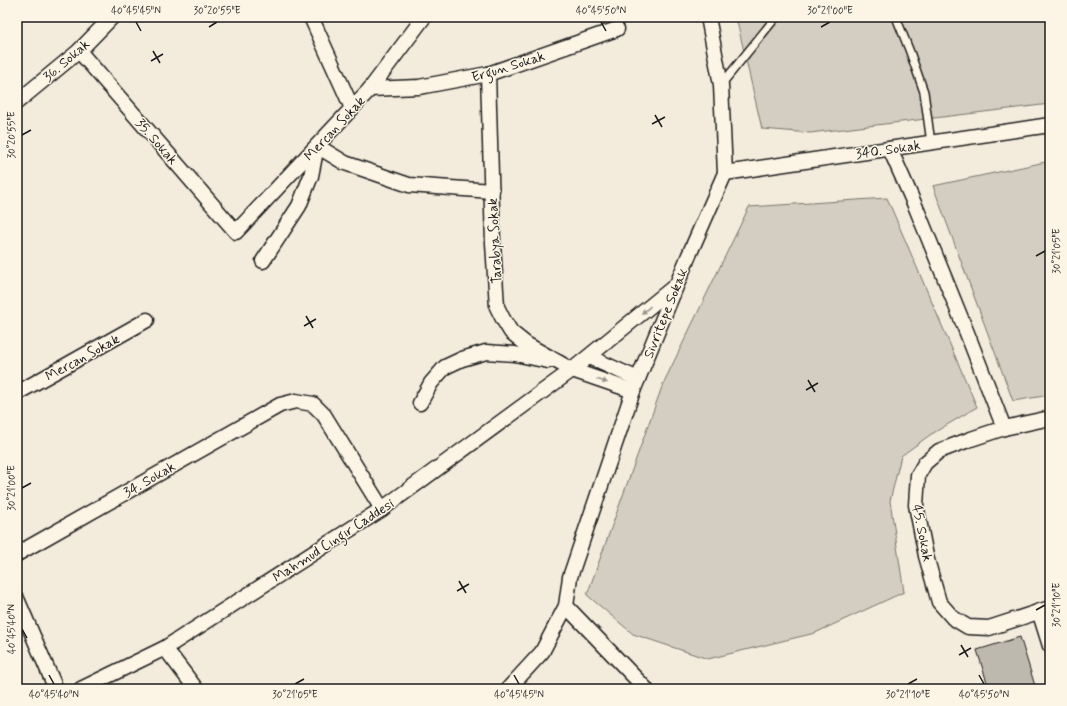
<svg xmlns="http://www.w3.org/2000/svg" width="1067" height="706" font-family="Mynerve,sans-serif">
  <rect width="100%" height="100%" fill="#f3ecdd"/>
  <filter id="ink" filterUnits="userSpaceOnUse"><feTurbulence type="fractalNoise" baseFrequency=".025" numOctaves="2"/><feDisplacementMap in="SourceGraphic" scale="8" xChannelSelector="R" yChannelSelector="G"/><feConvolveMatrix kernelMatrix="1 2 1 2 8 2 1 2 1" color-interpolation-filters="sRGB"/></filter>
  <g filter="url(#ink)">
    <!-- green -->
    <g fill="#d3cec1" stroke="#78756e">
      <polygon points="736,17 1050,17 1050,104 810,133 762,129"/>
      <polygon points="1050,161 1050,395 1013,401 933,186"/>
      <polygon points="887,198 977,407 930,435 901,456 890,501 904,592 815,633 708,659 633,634 587,595 663,384 749,207"/>
    </g>
    <!-- building -->
    <polygon fill="#beb9ae" stroke="#1c1c1c" points="1020,637 1036,689 989,689 977,650"/>
    <g fill="none" stroke-linecap="round" stroke-linejoin="round">
      <!-- service casing -->
      <g stroke="#1c1c1c" stroke-width="10">
        <g id="service">
          <polyline points="896,17 910,52 924,92 931,143"/>
          <polyline points="721,85 776,17"/>
        </g>
      </g>
      <!-- minor casing -->
      <g stroke="#1c1c1c" stroke-width="17">
        <g id="minor">
          <polyline points="311,17 352,108"/>
          <polyline points="79,51 236,232 370,89 424,17"/>
          <polyline points="488,74 493,243 497,307 503,319 511,332 526,344 572,370 633,391"/>
          <polyline points="370,89 419,87 488,74 617,29"/>
          <polyline points="17,102 79,51 112,17"/>
          <polyline points="890,149 917,210 967,333 1004,428"/>
          <polyline points="725,173 1050,125"/>
          <polyline points="263,261 299,206 311,176 317,146 345,163 409,185 492,191"/>
          <polyline points="589,357 638,379"/>
          <polyline points="17,393 147,320"/>
          <polyline points="420,403 431,383 445,367 462,359 486,352 515,354 548,361"/>
          <polyline points="1050,418 1004,428 971,439 939,451 925,463 918,475 916,505 926,556 939,602 953,618 968,627 989,628 1050,608"/>
          <polyline points="17,554 280,405 296,401 313,404 324,415 382,509"/>
          <polyline points="17,599 56,689"/>
          <polyline points="566,606 646,689"/>
          <polyline points="1039,611 1050,646"/>
          <polyline points="165,648 196,689"/>
          <polyline points="81,689 165,648 382,509 572,370 675,286"/>
          <polyline points="508,689 542,652 566,606 570,577 633,391 689,255 725,173 721,85 708,17"/>
        </g>
      </g>
      <!-- service -->
      <use href="#service" stroke="#fcf5e5" stroke-width="7"/>
      <!-- minor -->
      <use href="#minor" stroke="#fcf5e5" stroke-width="14"/>
    </g>
    <!-- one-way arrows -->
    <defs><path id="oneway-solid" d="M-6-.8H1V-3.2L6.5 0L1 3.2V.8H-6Z"/></defs>
    <g fill="#97938b">
      <use href="#oneway-solid" transform="translate(646 310) rotate(141)"/>
      <use href="#oneway-solid" transform="translate(602 381) rotate(19)"/>
    </g>
  </g>
  <!-- ticks -->
  <path fill="none" stroke="#1c1c1c" stroke-width="1.5" d="M 136,22 L 141,31M 601,22 L 606,31M 209,27 L 217,22M 821,27 L 830,22M 153,51 L 160,63M 151,61 L 163,54M 655,115 L 662,127M 652,124 L 665,117M 22,135 L 31,130M 1036,256 L 1045,251M 306,316 L 313,328M 304,326 L 316,319M 808,380 L 815,392M 806,390 L 818,383M 22,488 L 31,483M 459,581 L 466,593M 457,591 L 469,584M 1036,610 L 1045,605M 22,629 L 27,638M 961,645 L 968,657M 959,655 L 971,648M 49,675 L 54,684M 514,675 L 519,684M 979,675 L 984,684M 295,684 L 304,679M 908,684 L 917,679"/>
  <g text-anchor="middle" stroke-width="3" stroke-linejoin="round" paint-order="stroke">
    <!-- street labels -->
    <g font-size="14" fill="#1c1c1c" stroke="#fcf5e5">
      <text transform="translate(66 60) rotate(-41)" y="5">36. Sokak</text>
      <text transform="translate(508 66) rotate(-17)" y="5">Ergun Sokak</text>
      <text transform="translate(334 128) rotate(-47)" y="5">Mercan Sokak</text>
      <text transform="translate(157 141) rotate(49)" y="5">35. Sokak</text>
      <text transform="translate(888 149) rotate(-8)" y="5">340. Sokak</text>
      <text transform="translate(494 241) rotate(-93)" y="5">Tarabya Sokak</text>
      <text transform="translate(665 313) rotate(-68)" y="5">Sivritepe Sokak</text>
      <text transform="translate(82 357) rotate(-29)" y="5">Mercan Sokak</text>
      <text transform="translate(149 479) rotate(-30)" y="5">34. Sokak</text>
      <text transform="translate(923 533) rotate(79)" y="5">45. Sokak</text>
      <text transform="translate(333 540) rotate(-33)" y="5">Mahmud Cıngır Caddesi</text>
    </g>
  </g>
  <!-- margin -->
  <rect width="1067" height="706" fill="none" stroke="#fcf5e5" stroke-width="44"/>
  <rect x="22" y="22" width="1023" height="662" fill="none" stroke="#1c1c1c" stroke-width="1.5"/>
  <g font-size="10" text-anchor="middle" fill="#1c1c1c">
    <text x="136" y="14">40°45'45"N</text>
    <text x="217" y="14">30°20'55"E</text>
    <text x="601" y="14">40°45'50"N</text>
    <text x="830" y="14">30°21'00"E</text>
    <text transform="translate(11 135) rotate(-90)" y="4">30°20'55"E</text>
    <text transform="translate(1056 251) rotate(-90)" y="4">30°21'05"E</text>
    <text transform="translate(11 488) rotate(-90)" y="4">30°21'00"E</text>
    <text transform="translate(1056 605) rotate(-90)" y="4">30°21'10"E</text>
    <text transform="translate(11 629) rotate(-90)" y="4">40°45'40"N</text>
    <text x="54" y="698">40°45'40"N</text>
    <text x="295" y="698">30°21'05"E</text>
    <text x="519" y="698">40°45'45"N</text>
    <text x="908" y="698">30°21'10"E</text>
    <text x="984" y="698">40°45'50"N</text>
  </g>
</svg>
